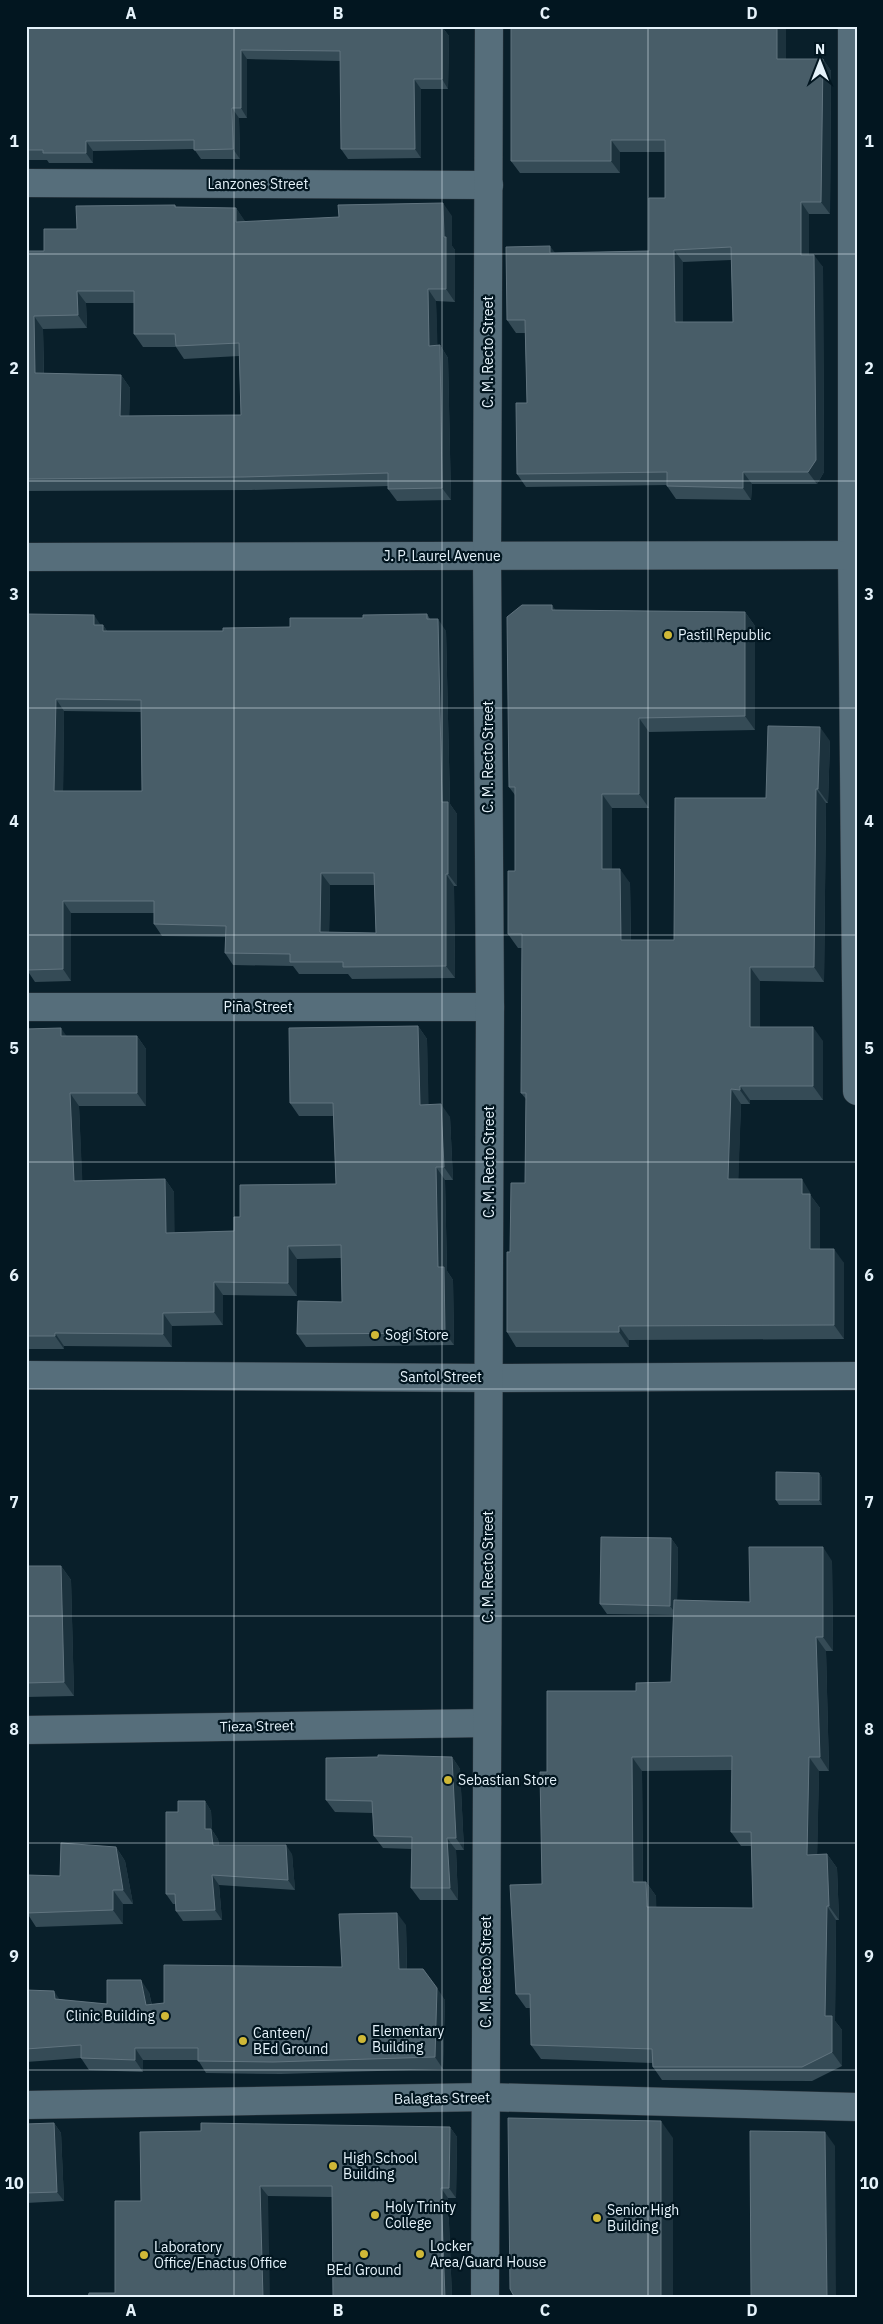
<svg xmlns="http://www.w3.org/2000/svg" width="883" height="2324" font-family="'IBM Plex Sans',sans-serif">
  <rect width="100%" height="100%" fill="#091f2a"/>
  <g fill="none" stroke-linecap="round" stroke-linejoin="round">
    <!-- minor casing -->
    <g stroke="#2e3840" stroke-width="29">
      <g id="minor">
        <polyline points="852,26 852,555 857,1091"/>
        <polyline points="26,183 489,185"/>
        <polyline points="26,557 857,555"/>
        <polyline points="26,1007 490,1007"/>
        <polyline points="26,1375 488,1378 857,1376"/>
        <polyline points="26,1730 487,1723"/>
        <polyline points="26,2105 486,2097 857,2107"/>
        <polyline points="485,2298 490,1007 487,556 489,26"/>
      </g>
    </g>
    <!-- minor -->
    <use href="#minor" stroke="#566e7b" stroke-width="28"/>
  </g>
  <!-- wall -->
  <g fill="#354b56" fill-rule="evenodd">
    <polygon points="26,26 442,27 449,36 448,89 421,89 421,158 348,159 341,149 340,61 247,59 247,118 239,118 240,159 201,159 194,149 93,151 93,163 49,163 47,160 26,160"/>
    <path d="M 511,26 L 786,26 L 786,59 L 823,59 L 831,71 L 830,214 L 809,214 L 809,255 L 823,267 L 824,472 L 817,484 L 752,484 L 751,500 L 676,499 L 667,486 L 667,485 L 526,487 L 517,474 L 527,403 L 525,333 L 516,333 L 507,320 L 555,253 L 649,251 L 665,198 L 665,152 L 620,152 L 620,173 L 520,173 L 511,161 ZM 731,260 L 733,322 L 683,322 L 683,262 Z"/>
    <path d="M 175,205 L 177,208 L 236,208 L 245,222 L 452,216 L 452,246 L 455,250 L 455,302 L 436,301 L 437,345 L 440,345 L 448,358 L 451,500 L 397,501 L 388,489 L 388,486 L 251,490 L 26,491 L 26,251 L 44,251 L 77,229 ZM 86,303 L 134,303 L 134,334 L 143,347 L 176,347 L 184,359 L 239,356 L 241,415 L 129,416 L 130,388 L 121,375 L 44,373 L 43,329 L 87,328 Z"/>
    <polygon points="556,610 745,612 755,626 755,730 649,732 649,808 612,808 612,869 630,883 631,940 674,940 766,798 830,741 828,803 826,803 824,982 760,981 760,1027 823,1041 823,1100 750,1100 750,1104 741,1104 738,1179 811,1194 811,1196 820,1208 820,1249 844,1263 844,1339 629,1340 629,1347 516,1347 507,1332 510,1252 525,1183 526,1099 521,1093 522,948 518,948 508,934 515,871 515,795 509,787"/>
    <path d="M 26,614 L 103,625 L 107,631 L 223,631 L 290,627 L 363,618 L 427,614 L 430,619 L 446,631 L 450,804 L 457,814 L 457,886 L 454,886 L 455,978 L 352,979 L 348,974 L 299,974 L 293,966 L 233,965 L 225,953 L 225,937 L 162,936 L 154,924 L 154,913 L 71,913 L 71,981 L 35,982 L 27,970 ZM 64,711 L 141,712 L 142,791 L 63,791 ZM 330,885 L 374,885 L 376,933 L 329,932 Z"/>
    <polygon points="418,1026 427,1039 428,1105 450,1117 453,1180 445,1180 447,1271 453,1280 454,1345 306,1347 297,1334 342,1302 341,1258 297,1259 297,1296 223,1295 223,1325 172,1326 172,1347 64,1346 64,1349 26,1349 26,1029 66,1036 137,1036 146,1049 146,1106 79,1106 82,1181 165,1179 174,1192 174,1233 234,1231 240,1217 336,1184 333,1116 299,1116 290,1103"/>
    <polygon points="819,1473 822,1478 822,1505 779,1505 776,1500"/>
    <path d="M 671,1538 L 678,1548 L 677,1600 L 750,1602 L 832,1561 L 833,1651 L 826,1651 L 829,1771 L 819,1771 L 817,1854 L 827,1854 L 837,1868 L 839,1920 L 836,1920 L 835,2021 L 842,2030 L 842,2066 L 812,2081 L 662,2080 L 653,2067 L 652,2063 L 541,2059 L 531,2045 L 530,2008 L 526,2008 L 516,1994 L 542,1884 L 547,1772 L 636,1691 L 671,1682 L 674,1615 L 607,1614 L 600,1604 ZM 732,1770 L 731,1832 L 741,1846 L 751,1846 L 753,1908 L 656,1907 L 656,1896 L 646,1882 L 643,1882 L 642,1771 Z"/>
    <polygon points="26,1566 61,1566 71,1580 74,1696 26,1697"/>
    <polygon points="452,1757 460,1769 464,1850 456,1850 458,1900 420,1900 411,1888 412,1849 383,1848 374,1836 373,1813 335,1812 326,1800"/>
    <polygon points="205,1801 211,1811 212,1830 218,1839 219,1845 292,1854 295,1890 219,1885 222,1920 183,1921 176,1911 176,1904 173,1904 166,1894 178,1812"/>
    <polygon points="116,1847 125,1861 133,1904 123,1904 123,1924 36,1927 27,1913 60,1876"/>
    <polygon points="406,1925 407,1969 445,2000 443,2069 281,2074 206,2073 198,2060 143,2060 143,2072 89,2070 81,2058 26,2062 26,1990 60,2000 107,2004 149,1992 152,2005 164,2003 342,1967"/>
    <polygon points="54,2123 61,2133 64,2201 26,2203 26,2124"/>
    <polygon points="450,2127 457,2137 456,2198 448,2198 452,2298 333,2298 332,2197 268,2196 115,2293 141,2201"/>
  </g>
  <!-- shaded-wall -->
  <g fill="#1c323d">
    <polygon points="777,26 786,26 786,72 777,59"/>
    <polygon points="442,27 449,36 448,89 442,79"/>
    <polygon points="241,50 247,59 247,118 241,108"/>
    <polygon points="823,59 831,71 830,214 821,202"/>
    <polygon points="414,79 421,89 421,158 415,149"/>
    <polygon points="232,108 239,118 240,159 233,149"/>
    <polygon points="611,140 620,152 620,173 611,161"/>
    <polygon points="86,141 93,151 93,163 86,153"/>
    <polygon points="801,202 809,214 809,268 801,255"/>
    <polygon points="443,203 452,216 452,246 455,250 455,302 446,289 444,237"/>
    <polygon points="236,208 245,221 245,235 236,222"/>
    <polygon points="550,246 559,258 550,253"/>
    <polygon points="674,250 683,262 683,334 675,322"/>
    <polygon points="814,255 823,267 824,472 817,484 808,472"/>
    <polygon points="428,289 436,301 438,358 429,346"/>
    <polygon points="77,291 86,303 87,328 78,315"/>
    <polygon points="34,316 43,329 44,386 35,373"/>
    <polygon points="440,345 448,358 451,500 442,488"/>
    <polygon points="121,375 130,388 129,428 120,416"/>
    <polygon points="743,472 752,484 751,500 743,488"/>
    <polygon points="552,605 562,619 552,610"/>
    <polygon points="745,612 755,626 755,730 745,716"/>
    <polygon points="94,615 102,627 94,625"/>
    <polygon points="438,619 446,631 450,804 457,814 457,886 448,874 442,802"/>
    <polygon points="103,625 111,637 103,631"/>
    <polygon points="56,699 64,711 63,803 54,791"/>
    <polygon points="639,718 649,732 649,808 639,794"/>
    <polygon points="820,727 830,741 828,803 818,789"/>
    <polygon points="816,789 826,803 824,982 814,967"/>
    <polygon points="602,794 612,808 612,883 602,869"/>
    <polygon points="620,869 630,883 631,954 621,940"/>
    <polygon points="321,873 330,885 329,944 320,932"/>
    <polygon points="446,874 454,886 455,978 446,966"/>
    <polygon points="63,901 71,913 71,981 63,969"/>
    <polygon points="750,967 760,981 760,1041 750,1027"/>
    <polygon points="418,1026 427,1039 429,1118 420,1105"/>
    <polygon points="813,1027 823,1041 823,1100 813,1086"/>
    <polygon points="61,1028 70,1041 61,1036"/>
    <polygon points="137,1036 146,1049 146,1106 137,1093"/>
    <polygon points="740,1086 750,1100 750,1104 740,1090"/>
    <polygon points="731,1089 741,1104 738,1194 728,1179"/>
    <polygon points="70,1093 79,1106 83,1194 74,1181"/>
    <polygon points="441,1104 450,1117 453,1180 444,1167"/>
    <polygon points="436,1167 445,1180 447,1271 453,1280 454,1345 445,1333 438,1267"/>
    <polygon points="165,1179 174,1192 175,1246 166,1233"/>
    <polygon points="802,1179 811,1194 811,1196 820,1208 820,1263 810,1249 802,1194"/>
    <polygon points="288,1246 297,1259 297,1296 288,1283"/>
    <polygon points="834,1249 844,1263 844,1339 834,1325"/>
    <polygon points="214,1282 223,1295 223,1325 214,1312"/>
    <polygon points="163,1313 172,1326 172,1347 163,1334"/>
    <polygon points="619,1326 629,1340 629,1347 619,1332"/>
    <polygon points="55,1333 64,1346 64,1349 55,1336"/>
    <polygon points="819,1473 822,1478 822,1505 819,1500"/>
    <polygon points="671,1538 678,1548 677,1615 670,1606"/>
    <polygon points="823,1547 832,1561 833,1651 823,1637"/>
    <polygon points="61,1566 71,1580 74,1696 64,1682"/>
    <polygon points="816,1637 826,1651 829,1771 820,1757"/>
    <polygon points="452,1757 460,1769 464,1850 456,1838"/>
    <polygon points="632,1757 642,1771 643,1896 633,1882"/>
    <polygon points="809,1757 819,1771 817,1868 807,1855"/>
    <polygon points="205,1801 211,1811 212,1830 218,1839 220,1855 213,1845 205,1829"/>
    <polygon points="447,1838 456,1850 458,1900 450,1888"/>
    <polygon points="286,1845 292,1854 295,1890 288,1880"/>
    <polygon points="116,1847 125,1861 133,1904 123,1890"/>
    <polygon points="827,1854 837,1868 839,1920 829,1906"/>
    <polygon points="212,1875 219,1885 222,1920 215,1910"/>
    <polygon points="646,1882 656,1896 657,1921 647,1907"/>
    <polygon points="113,1890 123,1904 123,1924 113,1910"/>
    <polygon points="827,1906 836,1920 835,2021 842,2030 842,2066 832,2052 825,2016"/>
    <polygon points="397,1913 406,1925 407,1980 399,1969"/>
    <polygon points="141,1980 149,1992 154,2017 146,2005"/>
    <polygon points="437,1988 445,2000 443,2069 435,2057"/>
    <polygon points="54,1991 62,2003 55,1999"/>
    <polygon points="135,2048 143,2060 143,2072 135,2060"/>
    <polygon points="661,2121 673,2138 673,2298 661,2298"/>
    <polygon points="54,2123 61,2133 64,2201 57,2192"/>
    <polygon points="450,2127 457,2137 456,2198 449,2188"/>
    <polygon points="825,2132 835,2146 836,2298 827,2298"/>
    <polygon points="260,2186 268,2196 270,2298 263,2298"/>
    <polygon points="441,2188 448,2198 452,2298 445,2298"/>
  </g>
  <!-- building -->
  <g fill="#485d68" stroke="#61747f" fill-rule="evenodd">
    <polygon points="26,26 442,27 442,79 414,79 415,149 341,149 340,51 241,50 241,108 232,108 233,149 194,150 194,140 86,141 86,153 43,153 43,150 26,150"/>
    <path d="M 511,26 L 777,26 L 777,59 L 823,59 L 821,202 L 801,202 L 801,255 L 814,255 L 816,460 L 808,472 L 743,472 L 743,488 L 667,486 L 667,472 L 517,474 L 516,403 L 527,403 L 525,320 L 507,320 L 506,247 L 550,246 L 550,253 L 649,251 L 649,198 L 665,198 L 665,140 L 611,140 L 611,161 L 511,161 ZM 731,247 L 733,322 L 675,322 L 674,250 Z"/>
    <path d="M 443,203 L 444,237 L 446,237 L 446,289 L 428,289 L 429,346 L 440,345 L 442,488 L 388,489 L 388,473 L 243,477 L 26,479 L 26,251 L 44,251 L 44,229 L 77,229 L 76,206 L 175,205 L 175,207 L 236,208 L 236,222 L 339,217 L 338,205 ZM 77,291 L 134,291 L 134,334 L 175,334 L 176,346 L 239,343 L 241,415 L 120,416 L 121,375 L 35,373 L 34,316 L 78,315 Z"/>
    <polygon points="522,605 552,605 552,610 745,612 745,716 639,718 639,794 602,794 602,869 620,869 621,940 674,940 675,798 766,798 768,726 820,727 818,789 816,789 814,967 750,967 750,1027 813,1027 813,1086 740,1086 740,1090 731,1089 728,1179 802,1179 802,1194 810,1194 810,1249 834,1249 834,1325 619,1326 619,1332 507,1332 507,1252 510,1252 511,1183 525,1183 526,1093 521,1093 522,934 508,934 508,871 515,871 515,787 509,787 507,617"/>
    <path d="M 26,614 L 94,615 L 94,625 L 103,625 L 103,631 L 223,631 L 223,628 L 290,627 L 290,618 L 363,618 L 363,615 L 427,614 L 427,619 L 438,619 L 442,802 L 448,802 L 448,874 L 446,874 L 446,966 L 343,967 L 343,962 L 290,962 L 290,954 L 225,953 L 226,926 L 154,924 L 154,901 L 63,901 L 63,969 L 27,970 ZM 56,699 L 141,700 L 142,791 L 54,791 ZM 321,873 L 374,873 L 376,933 L 320,932 Z"/>
    <polygon points="418,1026 420,1105 441,1104 444,1167 436,1167 438,1267 444,1267 445,1333 297,1334 298,1301 342,1302 341,1245 288,1246 288,1283 214,1282 214,1312 163,1313 163,1334 55,1333 55,1336 26,1336 26,1029 61,1028 61,1036 137,1036 137,1093 70,1093 74,1181 165,1179 166,1233 234,1231 234,1217 240,1217 240,1185 336,1184 333,1103 290,1103 289,1028"/>
    <polygon points="776,1472 819,1473 819,1500 776,1500"/>
    <polygon points="601,1537 671,1538 670,1606 600,1604"/>
    <path d="M 749,1547 L 823,1547 L 823,1637 L 816,1637 L 820,1757 L 809,1757 L 807,1855 L 827,1854 L 829,1906 L 827,1906 L 825,2016 L 832,2016 L 832,2052 L 802,2067 L 653,2067 L 652,2049 L 531,2045 L 530,1994 L 516,1994 L 510,1885 L 542,1884 L 540,1772 L 547,1772 L 547,1691 L 636,1691 L 636,1683 L 671,1682 L 674,1600 L 750,1602 ZM 732,1756 L 731,1832 L 751,1832 L 753,1908 L 647,1907 L 646,1882 L 633,1882 L 632,1757 Z"/>
    <polygon points="26,1566 61,1566 64,1682 26,1683"/>
    <polygon points="378,1755 452,1757 456,1838 447,1838 450,1888 411,1888 412,1837 374,1836 372,1801 326,1800 326,1758 378,1757"/>
    <polygon points="178,1801 205,1801 205,1829 211,1829 213,1845 286,1845 288,1880 212,1875 215,1910 176,1911 175,1894 166,1894 166,1812 178,1812"/>
    <polygon points="61,1843 116,1847 123,1890 113,1890 113,1910 27,1913 27,1875 60,1876"/>
    <polygon points="397,1913 399,1969 423,1969 437,1988 435,2057 273,2062 198,2061 198,2048 135,2048 135,2060 81,2058 81,2045 26,2049 26,1990 54,1991 55,1999 107,2004 107,1980 141,1980 146,2005 164,2003 164,1965 342,1967 339,1914"/>
    <polygon points="508,2118 661,2121 661,2298 515,2298 510,2289"/>
    <polygon points="54,2123 57,2192 26,2193 26,2124"/>
    <polygon points="201,2123 450,2127 449,2188 441,2188 445,2298 333,2298 332,2186 260,2186 263,2298 88,2298 89,2293 115,2293 115,2201 141,2201 140,2132 201,2131"/>
    <polygon points="750,2131 825,2132 827,2298 751,2298"/>
  </g>
  <!-- grid -->
  <path fill="none" stroke="#e5f2fa" stroke-width="1" stroke-opacity="0.55" d="M 234,26 L 234,2298M 442,26 L 442,2298M 648,26 L 648,2298M 26,254 L 857,254M 26,481 L 857,481M 26,708 L 857,708M 26,935 L 857,935M 26,1162 L 857,1162M 26,1389 L 857,1389M 26,1616 L 857,1616M 26,1843 L 857,1843M 26,2070 L 857,2070"/>
  <!-- markers -->
  <g fill="#cfb837" stroke="#021620" stroke-width="2">
    <circle cx="668" cy="635" r="5"/>
    <circle cx="375" cy="1335" r="5"/>
    <circle cx="448" cy="1780" r="5"/>
    <circle cx="165" cy="2016" r="5"/>
    <circle cx="362" cy="2039" r="5"/>
    <circle cx="243" cy="2041" r="5"/>
    <circle cx="333" cy="2166" r="5"/>
    <circle cx="375" cy="2215" r="5"/>
    <circle cx="597" cy="2218" r="5"/>
    <circle cx="364" cy="2254" r="5"/>
    <circle cx="420" cy="2254" r="5"/>
    <circle cx="144" cy="2255" r="5"/>
  </g>
  <g text-anchor="middle" stroke-width="4.5" stroke-linejoin="round" paint-order="stroke">
    <!-- street labels -->
    <g font-size="14" fill="#e5f2fa" stroke="#021620">
      <text x="258" y="189">Lanzones Street</text>
      <text transform="translate(488 352) rotate(-90)" y="5">C. M. Recto Street</text>
      <text x="442" y="561">J. P. Laurel Avenue</text>
      <text transform="translate(488 757) rotate(-90)" y="5">C. M. Recto Street</text>
      <text x="258" y="1012">Piña Street</text>
      <text transform="translate(489 1162) rotate(-90)" y="5">C. M. Recto Street</text>
      <text x="441" y="1382">Santol Street</text>
      <text transform="translate(488 1567) rotate(-90)" y="5">C. M. Recto Street</text>
      <text transform="translate(257 1726) rotate(-1)" y="5">Tieza Street</text>
      <text transform="translate(486 1972) rotate(-90)" y="5">C. M. Recto Street</text>
      <text transform="translate(442 2098) rotate(-1)" y="5">Balagtas Street</text>
    </g>
    <!-- poi labels -->
    <g font-size="14" fill="#e5f2fa" stroke="#021620" text-anchor="start">
      <text x="678" y="640">Pastil Republic</text>
      <text x="385" y="1340">Sogi Store</text>
      <text x="458" y="1785">Sebastian Store</text>
      <text x="155" y="2021" text-anchor="end">Clinic Building</text>
      <text x="372" y="2036">Elementary<tspan x="372" dy="16">Building</tspan></text>
      <text x="253" y="2038">Canteen/<tspan x="253" dy="16">BEd Ground</tspan></text>
      <text x="343" y="2163">High School<tspan x="343" dy="16">Building</tspan></text>
      <text x="385" y="2212">Holy Trinity<tspan x="385" dy="16">College</tspan></text>
      <text x="607" y="2215">Senior High<tspan x="607" dy="16">Building</tspan></text>
      <text x="430" y="2251">Locker<tspan x="430" dy="16">Area/Guard House</tspan></text>
      <text x="154" y="2252">Laboratory<tspan x="154" dy="16">Office/Enactus Office</tspan></text>
      <text x="364" y="2275" text-anchor="middle">BEd Ground</text>
    </g>
  </g>
  <!-- border -->
  <rect width="883" height="2324" fill="none" stroke="#021620" stroke-width="55"/>
  <!-- north arrow -->
  <g transform="translate(820 62)" stroke="#021620" stroke-width="4" paint-order="stroke">
  <path d="M0-4L9 19L0 12L-9 19Z" fill="#e5f2fa"/>
  <text y="-8" font-size="14" font-weight="bold" text-anchor="middle" fill="#e5f2fa">N</text>
  </g>
  <rect x="28" y="28" width="828" height="2268" fill="none" stroke="#e5f2fa" stroke-width="2"/>
  <g font-size="16" text-anchor="middle" font-weight="bold" fill="#e5f2fa">
    <text x="131" y="19">A</text>
    <text x="338" y="19">B</text>
    <text x="545" y="19">C</text>
    <text x="752" y="19">D</text>
    <text x="14" y="147">1</text>
    <text x="869" y="147">1</text>
    <text x="14" y="374">2</text>
    <text x="869" y="374">2</text>
    <text x="14" y="600">3</text>
    <text x="869" y="600">3</text>
    <text x="14" y="827">4</text>
    <text x="869" y="827">4</text>
    <text x="14" y="1054">5</text>
    <text x="869" y="1054">5</text>
    <text x="14" y="1281">6</text>
    <text x="869" y="1281">6</text>
    <text x="14" y="1508">7</text>
    <text x="869" y="1508">7</text>
    <text x="14" y="1735">8</text>
    <text x="869" y="1735">8</text>
    <text x="14" y="1962">9</text>
    <text x="869" y="1962">9</text>
    <text x="14" y="2189">10</text>
    <text x="869" y="2189">10</text>
    <text x="131" y="2316">A</text>
    <text x="338" y="2316">B</text>
    <text x="545" y="2316">C</text>
    <text x="752" y="2316">D</text>
  </g>
</svg>
